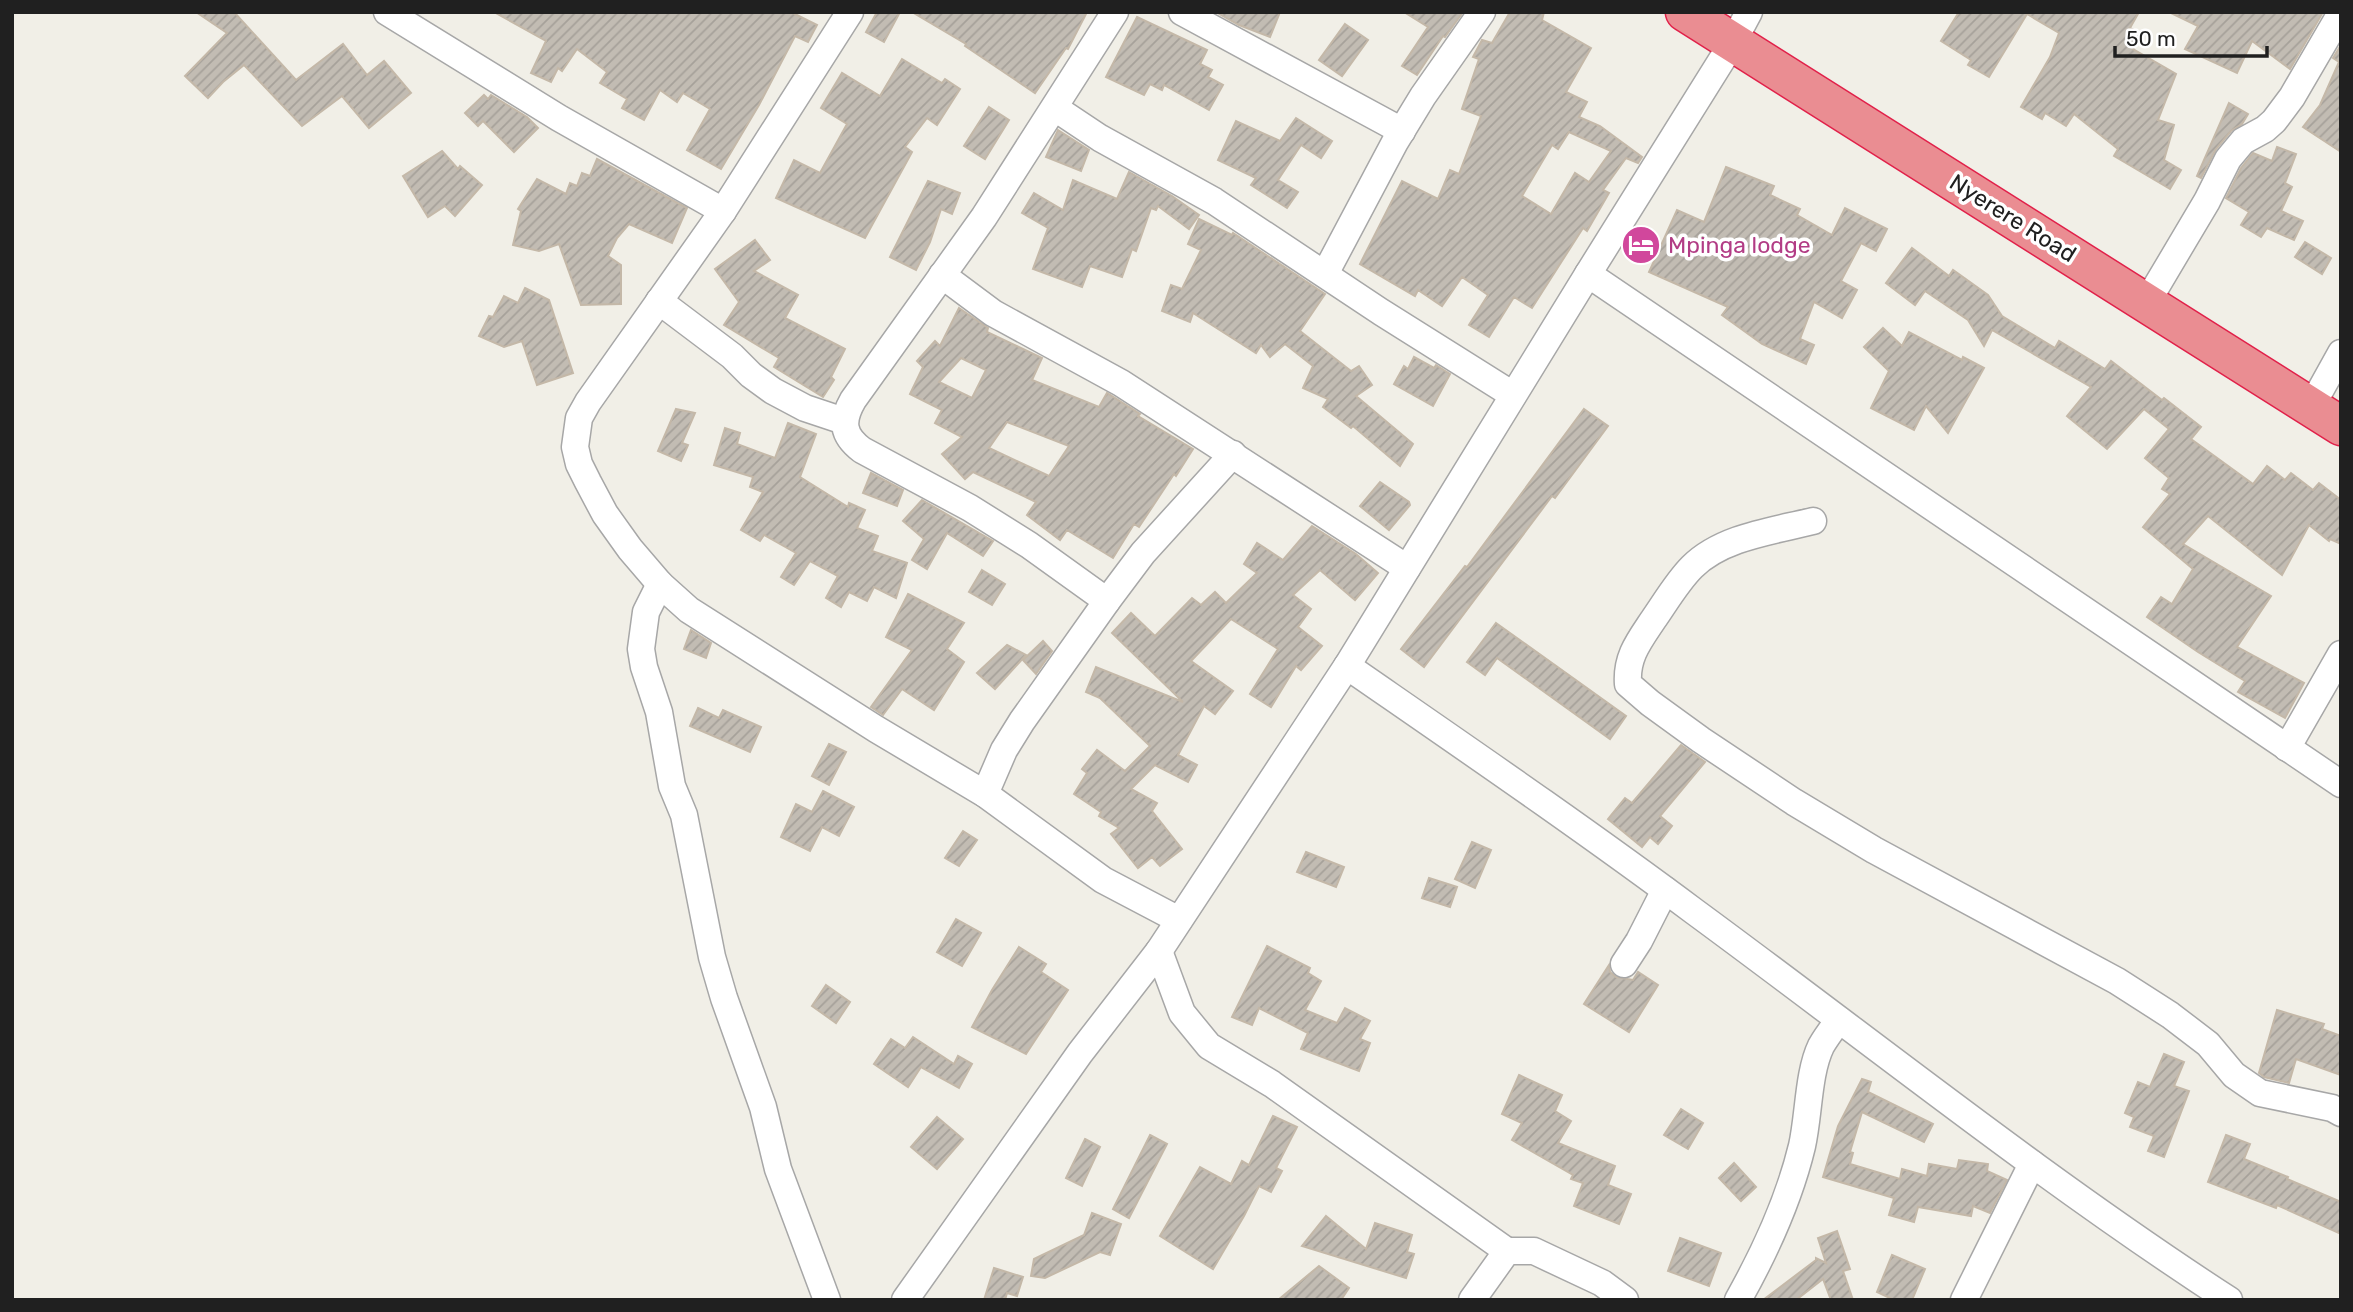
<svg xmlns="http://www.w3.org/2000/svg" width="2353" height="1312" font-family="Rubik,sans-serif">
  <defs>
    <pattern id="building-hatch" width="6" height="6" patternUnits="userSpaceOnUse" patternTransform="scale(1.75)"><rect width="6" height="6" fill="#c2bcb3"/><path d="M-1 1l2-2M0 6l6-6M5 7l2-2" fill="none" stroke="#a6a19a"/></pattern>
  </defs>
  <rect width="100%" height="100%" fill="#f1efe7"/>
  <!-- building -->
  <g fill="url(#building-hatch)" stroke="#c4b8a8" stroke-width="2" fill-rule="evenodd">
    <polygon points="196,12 234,12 296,80 343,44 367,75 384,61 411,93 369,128 342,96 302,126 244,65 223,82 208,98 185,76 227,33"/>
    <polygon points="494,12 791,12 817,25 808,42 795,36 759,105 721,169 687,150 710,109 683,93 677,102 660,90 644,120 622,108 627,99 600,83 607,72 577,49 562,71 558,68 551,82 531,73 546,41"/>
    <polygon points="877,12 900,12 884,42 866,32"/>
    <polygon points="912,12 1087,12 1068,49 1066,48 1035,93 965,46 966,44"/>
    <polygon points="1216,12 1280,12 1270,37 1239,25"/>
    <polygon points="1404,12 1463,12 1445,37 1443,36 1417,75 1402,66 1428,27"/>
    <path d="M 1510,12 L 1544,12 L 1542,20 L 1591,48 L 1566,92 L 1587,102 L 1579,117 L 1600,126 L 1642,157 L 1638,163 L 1626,158 L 1603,190 L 1609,193 L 1587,231 L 1583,228 L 1532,308 L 1514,297 L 1489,337 L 1469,325 L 1488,295 L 1462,277 L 1442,306 L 1418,290 L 1415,296 L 1360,264 L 1402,181 L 1438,199 L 1450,170 L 1459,174 L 1481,116 L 1462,109 L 1479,59 L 1473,57 L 1482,40 L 1492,43 ZM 1569,132 L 1611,151 L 1589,182 L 1575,173 L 1551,214 L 1522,196 L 1552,145 L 1558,149 Z"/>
    <polygon points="1959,12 2139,12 2130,28 2141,34 2133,49 2176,74 2158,120 2174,125 2164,160 2181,170 2170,189 2114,156 2118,149 2074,114 2066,126 2045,113 2042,119 2021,107 2050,57 2059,33 2027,14 1989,77 1968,65 1971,60 1941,41"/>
    <polygon points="2169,12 2323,12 2290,69 2252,41 2237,73 2185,49 2198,26"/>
    <polygon points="1137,17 1207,50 1200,64 1212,70 1208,77 1223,85 1209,110 1164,85 1162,90 1150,84 1144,95 1106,77"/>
    <polygon points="1345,24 1368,40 1342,76 1319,60"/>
    <polygon points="2341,45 2341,152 2303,127 2320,105 2339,62 2333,58"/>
    <polygon points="902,59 942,83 945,79 960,89 937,125 927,118 905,147 912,152 865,238 776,198 794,160 820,173 847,124 821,108 842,73 880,96"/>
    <polygon points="484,95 488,99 491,95 527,117 538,128 514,152 483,121 478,126 465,113"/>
    <polygon points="2229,103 2248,114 2242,124 2231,131 2216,149 2201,178 2197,176"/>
    <polygon points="989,107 1009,120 985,159 964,146"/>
    <polygon points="1296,118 1332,141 1321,158 1301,145 1278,180 1298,192 1287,208 1251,185 1256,178 1218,160 1236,121 1280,141"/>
    <polygon points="1058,130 1089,150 1081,171 1046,157"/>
    <polygon points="2277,147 2296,154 2285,183 2292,187 2281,211 2303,221 2294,240 2267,228 2261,237 2241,225 2249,212 2226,198 2241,168 2253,153 2272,161"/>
    <polygon points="442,151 458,169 460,166 482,185 455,216 445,206 428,217 403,176"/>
    <polygon points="597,159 687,208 672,243 629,224 617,238 608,256 621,265 621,304 581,305 559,244 539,251 513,245 521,211 518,209 537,179 566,194 570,183 577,186 582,173 590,176"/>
    <polygon points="1726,167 1774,186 1770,195 1800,209 1797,215 1832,235 1845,208 1887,229 1876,251 1861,243 1841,281 1857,290 1842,318 1814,302 1800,339 1814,345 1806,364 1762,344 1722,315 1728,307 1649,272 1677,210 1704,222"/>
    <polygon points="1129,172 1172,196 1199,215 1189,229 1158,206 1156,210 1151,208 1136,251 1132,249 1122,277 1090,266 1082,287 1033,269 1048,228 1022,213 1034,193 1063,210 1073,180 1117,199"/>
    <polygon points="928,181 960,193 952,214 941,209 930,242 916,270 890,257"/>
    <polygon points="1199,219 1232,235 1233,233 1325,294 1300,331 1351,371 1359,366 1372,385 1356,396 1413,444 1400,466 1353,426 1351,428 1323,407 1328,399 1303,388 1313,366 1285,344 1270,357 1261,345 1256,353 1193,313 1190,322 1162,311 1171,285 1182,289 1201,250 1188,244"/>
    <polygon points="755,240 770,260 754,271 798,295 785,318 845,349 831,377 834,380 823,397 774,367 779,358 724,325 739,302 715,269"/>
    <polygon points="2305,242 2331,258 2322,274 2295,257"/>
    <polygon points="1912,248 1949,276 1953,270 1988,295 2002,316 2055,348 2059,341 2105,369 2111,361 2162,400 2164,398 2201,427 2191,439 2253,484 2267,466 2285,480 2291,473 2313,490 2319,483 2341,500 2341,544 2330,539 2329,541 2309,525 2282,575 2208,516 2183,544 2271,596 2237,647 2304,683 2285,718 2238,692 2245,681 2198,652 2147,617 2161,597 2172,604 2193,569 2143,527 2170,494 2162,489 2169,478 2145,458 2169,429 2144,409 2107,449 2067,416 2091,387 1992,330 1984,346 1968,320 1925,291 1915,305 1886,283"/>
    <polygon points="525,288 549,300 573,373 537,385 522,341 504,347 479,336 489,316 493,317 504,296 518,303"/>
    <path d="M 959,308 L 988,328 L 987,332 L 1042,358 L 1032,380 L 1099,407 L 1107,393 L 1140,414 L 1138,416 L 1193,449 L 1176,476 L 1174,474 L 1139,527 L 1134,524 L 1113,558 L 1067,530 L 1060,540 L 1027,515 L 1036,502 L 973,472 L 965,479 L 942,454 L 962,437 L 935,423 L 942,410 L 910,394 L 923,367 L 917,361 L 935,341 L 940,346 ZM 961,358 L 986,370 L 972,398 L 939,382 ZM 1007,422 L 1069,446 L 1049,476 L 989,448 Z"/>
    <polygon points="1883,328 1902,346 1909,332 1962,360 1963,357 1984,368 1948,433 1926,406 1914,430 1871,408 1889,371 1864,347"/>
    <polygon points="1414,357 1434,368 1436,365 1450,374 1433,406 1394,384 1404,366 1408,369"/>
    <polygon points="676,409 695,413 682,443 688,445 681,461 658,451"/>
    <polygon points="1584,409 1608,426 1555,498 1552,496 1424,667 1401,649 1465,566 1467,567"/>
    <polygon points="788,423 816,434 800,477 848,507 849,503 865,510 857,528 878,536 872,551 907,563 896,598 874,587 867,601 849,592 841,607 826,598 838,576 810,561 794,585 781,577 796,553 764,535 760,541 741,530 763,492 750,487 753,477 714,465 725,428 740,433 737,444 775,458"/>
    <polygon points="871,473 903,490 897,506 863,493"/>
    <polygon points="1380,482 1409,502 1410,505 1389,530 1360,506"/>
    <polygon points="922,500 993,541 983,556 947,533 927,569 912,560 924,539 903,521"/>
    <polygon points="1312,526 1356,554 1378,573 1355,600 1320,570 1293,595 1311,609 1298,627 1322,646 1301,670 1296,666 1271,707 1250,694 1278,649 1231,619 1191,661 1233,691 1215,714 1204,706 1178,755 1197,765 1188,782 1155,765 1131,789 1157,803 1152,811 1182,849 1160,866 1152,857 1138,868 1111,834 1119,828 1099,816 1101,812 1074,794 1087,773 1082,769 1097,750 1125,771 1150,746 1100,698 1086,692 1096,667 1183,702 1112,633 1131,613 1155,636 1192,598 1201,605 1215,592 1226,603 1257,573 1244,564 1257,543 1283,560"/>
    <polygon points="982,570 1005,584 992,605 969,592"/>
    <polygon points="908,594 964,623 947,649 964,662 934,710 902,689 883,715 871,707 912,650 886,637"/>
    <polygon points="1496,623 1626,716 1610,739 1497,658 1485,675 1467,662"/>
    <polygon points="691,630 711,643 706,658 684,649"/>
    <polygon points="1043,641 1052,651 1036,674 1023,660"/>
    <polygon points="1007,645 1026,655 995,689 977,673"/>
    <polygon points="698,708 719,718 723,710 761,727 750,752 690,726"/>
    <polygon points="829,744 846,752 829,785 812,776"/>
    <polygon points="1681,745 1705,762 1660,816 1672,826 1658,844 1650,837 1642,847 1608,819 1625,798 1632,803"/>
    <polygon points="823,791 854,807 839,836 822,827 810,851 781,837 796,804 812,812"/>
    <polygon points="963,831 977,840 959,866 945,858"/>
    <polygon points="1472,842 1491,850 1475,888 1455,879"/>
    <polygon points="1306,852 1344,867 1336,887 1297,872"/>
    <polygon points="1429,878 1457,887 1450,907 1422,898"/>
    <polygon points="956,919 981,933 962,966 937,952"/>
    <polygon points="1267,946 1310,968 1308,973 1321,981 1305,1010 1337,1023 1345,1008 1370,1021 1360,1039 1370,1043 1359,1071 1301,1049 1308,1033 1259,1008 1252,1025 1232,1017"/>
    <polygon points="1019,947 1046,964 1041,972 1068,990 1026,1054 972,1027 992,990"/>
    <polygon points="1609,965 1610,972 1616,977 1633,980 1638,972 1658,985 1629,1032 1584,1004"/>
    <polygon points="826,985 850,1002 836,1023 812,1006"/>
    <polygon points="2277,1010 2324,1024 2322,1029 2341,1036 2341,1075 2296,1059 2289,1083 2264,1077 2259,1073"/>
    <polygon points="913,1037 954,1064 958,1056 972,1064 959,1088 921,1067 908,1087 874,1064 891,1039 905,1048"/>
    <polygon points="2164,1054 2184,1062 2174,1086 2189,1091 2164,1157 2148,1151 2154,1136 2130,1127 2134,1117 2125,1113 2138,1082 2150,1087"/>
    <polygon points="1519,1075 1562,1095 1555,1111 1571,1121 1558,1143 1615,1166 1608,1185 1631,1194 1619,1224 1574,1206 1583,1183 1571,1179 1573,1175 1512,1140 1522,1123 1502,1114"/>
    <polygon points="1862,1079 1871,1082 1868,1092 1933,1124 1924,1142 1862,1112 1850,1152 1853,1153 1850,1164 1900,1179 1902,1169 1927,1176 1929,1164 1957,1169 1959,1160 1988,1164 1987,1171 2007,1180 1990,1213 1973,1206 1971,1216 1918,1207 1914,1222 1889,1215 1894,1198 1823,1177 1838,1126"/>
    <polygon points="1681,1109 1703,1123 1688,1149 1664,1135"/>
    <polygon points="1273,1116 1297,1127 1276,1168 1282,1171 1271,1192 1259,1186 1244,1216 1213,1269 1160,1236 1200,1167 1231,1184 1242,1161 1249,1165"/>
    <polygon points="937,1117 963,1139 937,1169 911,1147"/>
    <polygon points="1150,1135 1167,1144 1129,1218 1113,1209"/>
    <polygon points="2226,1135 2250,1144 2244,1159 2288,1177 2287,1179 2341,1202 2341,1234 2277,1205 2276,1208 2208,1182"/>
    <polygon points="1085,1139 1100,1147 1082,1186 1066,1178"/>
    <polygon points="1734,1163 1756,1187 1741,1201 1719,1178"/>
    <polygon points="1092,1213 1121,1224 1110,1255 1100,1252 1045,1278 1031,1276 1034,1259 1084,1235"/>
    <polygon points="1326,1216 1366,1249 1375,1223 1412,1235 1407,1252 1414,1254 1406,1278 1302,1246"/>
    <polygon points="1837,1231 1850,1269 1843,1271 1853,1300 1831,1300 1823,1279 1796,1300 1763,1300 1816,1260 1816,1258 1826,1263 1818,1238"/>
    <polygon points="1680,1238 1721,1253 1709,1286 1668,1271"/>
    <polygon points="1892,1255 1925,1269 1912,1300 1894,1300 1877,1292"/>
    <polygon points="1319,1266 1349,1288 1341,1300 1278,1300"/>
    <polygon points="994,1268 1023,1277 1017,1296 1007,1293 1005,1300 984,1300"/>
  </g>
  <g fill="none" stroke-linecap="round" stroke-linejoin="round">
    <!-- minor casing -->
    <g stroke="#a7a7a7" stroke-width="29">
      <g id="minor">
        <polyline points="387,12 559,118 723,211"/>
        <polyline points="850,12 723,211 588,402 579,418 575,447 579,464 588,482 605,514 630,549 660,584 689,610 876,729 985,794 1103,880 1179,920"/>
        <polyline points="1182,12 1402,131"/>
        <polyline points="1055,108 1100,138 1214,201 1381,312 1513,395"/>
        <polyline points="1325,274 1395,142 1423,96 1482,12"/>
        <polyline points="1588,274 2341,784"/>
        <polyline points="942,275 993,313 1121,383 1407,568"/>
        <polyline points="659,301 732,356 751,375 773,391 805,408 844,421"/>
        <polyline points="2147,302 2207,201 2228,159 2243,141 2265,129 2274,121 2292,97 2341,13"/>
        <polyline points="2311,407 2341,353"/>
        <path d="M 1813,521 C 1773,531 1722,537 1692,567 C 1677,582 1665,603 1653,620 C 1639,641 1626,657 1628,684 L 1650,703 L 1701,740 L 1794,802 L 1874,850 L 2117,981 L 2170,1015 L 2208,1044 L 2234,1075 L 2260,1093 L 2332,1108 L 2341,1113"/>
        <polyline points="660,584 646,612 641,649 644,667 659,712 672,786 684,815 712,957 724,998 763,1107 778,1169 827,1300"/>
        <path d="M 1107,601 L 1029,545 L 970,508 L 862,450 C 842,435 841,421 853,400 L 984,217 L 1115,12"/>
        <path d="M 1347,666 C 1464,747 1581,827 1695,912 C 1872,1042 2044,1180 2229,1300"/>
        <polyline points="2287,748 2341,654"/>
        <polyline points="985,794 1004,750 1022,721 1107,601 1143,553 1233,454"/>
        <polyline points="1159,951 1182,1013 1209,1046 1272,1084 1507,1251"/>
        <polyline points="1624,964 1639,941 1665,890"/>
        <polyline points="905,1300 1080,1053 1159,951 1347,666 1588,274 1733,42 1749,12"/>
        <polyline points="1472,1300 1507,1251 1534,1251 1602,1283 1625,1300"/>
        <path d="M 1738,1300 C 1765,1252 1789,1200 1802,1146 C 1809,1115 1808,1073 1821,1046 C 1826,1037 1833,1028 1839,1020"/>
        <polyline points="1964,1300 2032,1164"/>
      </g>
    </g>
    <!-- highway casing -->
    <g stroke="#e1214a" stroke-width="41">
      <polyline id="highway" points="1685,12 2341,426"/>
    </g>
    <!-- minor -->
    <use href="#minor" stroke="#fff" stroke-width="26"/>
    <!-- highway -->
    <use href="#highway" stroke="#ea8d92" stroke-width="38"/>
  </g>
  <!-- icons -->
  <defs>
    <g id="hotel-disc" transform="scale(2.0125)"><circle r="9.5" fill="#d1479c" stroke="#fff"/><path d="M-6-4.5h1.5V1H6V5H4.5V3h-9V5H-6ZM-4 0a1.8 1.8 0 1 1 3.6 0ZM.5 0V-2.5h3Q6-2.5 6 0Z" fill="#fff"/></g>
  </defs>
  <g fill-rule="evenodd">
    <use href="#hotel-disc" x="1641" y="245"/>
  </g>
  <g text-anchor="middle" stroke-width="7" stroke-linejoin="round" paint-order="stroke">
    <!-- street labels -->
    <g font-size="23" fill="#202020" stroke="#fff">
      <text transform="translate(2013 218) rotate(32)" y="8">Nyerere Road</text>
    </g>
    <!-- hotel labels -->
    <g font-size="23" fill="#b23c85" stroke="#fff" text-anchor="start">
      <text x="1668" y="253">Mpinga lodge</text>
    </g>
  </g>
  <!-- border -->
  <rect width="2353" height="1312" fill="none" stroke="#202020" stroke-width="28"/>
  <!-- scale -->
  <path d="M2115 46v10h152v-10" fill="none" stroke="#202020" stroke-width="3.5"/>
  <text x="2126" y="46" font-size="21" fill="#202020" stroke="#ffffff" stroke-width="5" paint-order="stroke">50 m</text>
</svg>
